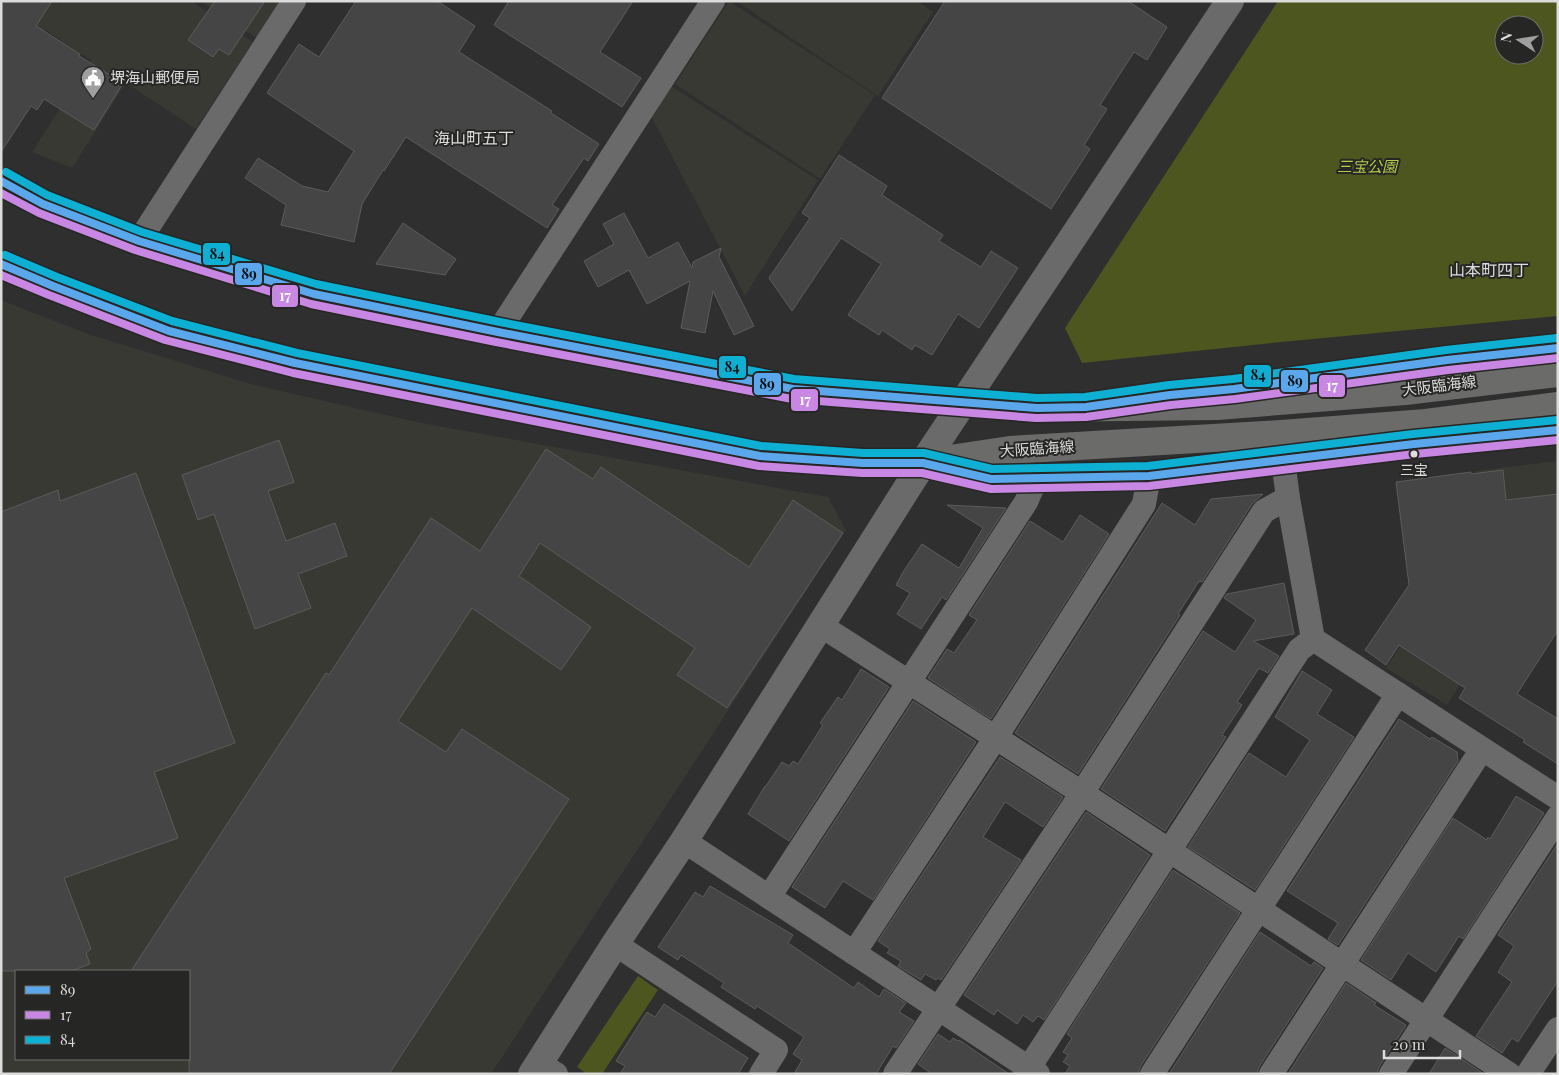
<svg xmlns="http://www.w3.org/2000/svg" width="1559" height="1075" font-family="'Playfair Display','Noto Sans JP',serif">
  <rect width="100%" height="100%" fill="#2f2f2f"/>
  <!-- built -->
  <g fill="#373932" fill-rule="evenodd">
    <polygon points="1,1 62,1 59,8 63,1 191,1 253,42 196,129 126,83 72,168 32,152 91,60 45,30 34,46"/>
    <polygon points="200,1 282,1 258,39"/>
    <polygon points="729,1 875,95 820,179 675,84"/>
    <polygon points="736,1 917,1 933,12 878,96"/>
    <polygon points="671,86 818,180 745,296 652,118"/>
    <path d="M 1,300 L 88,334 L 251,384 L 417,422 L 828,497 L 846,530 L 491,1074 L 1,1074 ZM 16,971 L 189,971 L 189,1059 L 16,1059 Z"/>
    <polygon points="1558,461 1558,557 1540,560 1447,705 1386,668 1452,569 1484,564 1475,471"/>
  </g>
  <!-- green -->
  <g fill="#4c561e" fill-rule="evenodd">
    <path d="M 1278,1 L 1558,1 L 1558,316 L 1281,342 L 1082,363 L 1065,328 ZM 1504,25 L 1534,25 L 1534,55 L 1504,55 Z"/>
    <polygon points="638,976 658,990 602,1074 587,1074 577,1067"/>
  </g>
  <!-- building -->
  <g fill="#454545" stroke="#5c5c5b">
    <polygon points="1,1 52,1 36,26 80,54 79,56 123,83 94,130 44,99 37,110 31,106 1,152"/>
    <polygon points="215,1 265,1 229,55 219,49 213,57 188,40"/>
    <polygon points="356,1 437,1 475,26 459,52 552,111 551,113 599,144 588,161 584,158 552,205 559,209 547,228 406,137 384,171 383,170 362,204 354,242 281,225 286,205 245,178 258,158 302,186 328,192 354,151 267,93 299,44 319,57"/>
    <polygon points="509,1 633,1 600,52 641,78 622,107 494,25"/>
    <polygon points="945,1 1128,1 1167,27 1147,60 1134,52 1100,105 1107,109 1084,145 1090,149 1051,209 882,98"/>
    <polygon points="839,155 887,186 882,195 943,235 939,241 981,267 991,251 1018,268 979,328 958,314 932,355 915,345 912,350 882,330 879,335 848,315 881,264 841,238 792,311 769,278 810,218 802,213"/>
    <polygon points="624,213 648,258 678,242 692,268 693,262 721,248 719,257 754,326 734,335 713,291 705,333 681,328 690,281 647,304 629,270 598,287 584,261 614,244 603,224"/>
    <polygon points="403,223 456,259 445,275 376,264"/>
    <polygon points="279,440 294,482 268,491 286,541 335,523 347,556 298,574 311,608 255,629 214,514 198,520 182,475"/>
    <polygon points="546,449 593,479 601,467 749,567 793,500 843,533 727,708 677,675 695,648 540,543 519,576 591,627 561,670 472,608 398,721 446,752 462,729 569,799 389,1074 189,1074 189,971 131,971 326,673 329,675 431,518 480,551"/>
    <polygon points="1503,470 1506,500 1558,494 1558,630 1517,694 1558,719 1558,764 1523,742 1525,740 1459,698 1465,688 1399,645 1386,665 1365,650 1409,585 1396,482 1471,472 1471,474"/>
    <polygon points="136,473 235,743 154,772 178,838 64,878 91,949 86,953 90,964 71,971 1,971 1,512 58,490 60,501"/>
    <polygon points="1263,494 1252,504 1202,582 1199,581 1178,614 1180,615 1078,774 1015,733 1162,503 1195,525 1211,499"/>
    <polygon points="947,505 1006,508 946,600 942,597 921,629 897,614 910,593 896,585 903,572 922,544 959,568 983,528"/>
    <polygon points="1080,515 1109,534 991,719 928,678 947,649 954,653 977,620 969,615 1030,521 1063,542"/>
    <polygon points="1284,583 1294,634 1253,641 1279,656 1268,673 1259,668 1237,702 1242,705 1222,735 1226,737 1165,831 1101,789 1203,631 1235,652 1256,620 1224,598 1227,594"/>
    <polygon points="861,669 889,687 789,841 748,814 765,786 766,786 782,762 789,766 793,761 798,764 823,725 820,723 838,697 842,700"/>
    <polygon points="1302,671 1332,690 1317,714 1354,737 1255,890 1188,847 1249,753 1286,777 1310,740 1275,717"/>
    <polygon points="913,701 976,742 873,900 843,881 825,908 792,887"/>
    <polygon points="1399,719 1430,739 1432,737 1457,752 1458,761 1338,945 1328,939 1338,923 1287,891"/>
    <polygon points="1000,757 1063,797 1043,827 1005,802 983,837 1021,860 941,980 938,978 936,980 925,974 921,980 898,966 901,961 887,953 890,949 878,941"/>
    <polygon points="1516,796 1544,813 1463,939 1459,936 1436,972 1408,953 1391,980 1361,960 1453,818 1487,840 1488,837 1490,839"/>
    <polygon points="1086,812 1150,855 1044,1020 1038,1016 1033,1022 1023,1015 1017,1024 997,1010 994,1015 964,995"/>
    <polygon points="1558,843 1558,981 1518,1042 1512,1038 1502,1053 1476,1036 1512,982 1498,972 1514,946 1498,935"/>
    <polygon points="1173,870 1240,913 1140,1067 1138,1074 1065,1074 1070,1066 1063,1062 1068,1055 1063,1052 1072,1038 1067,1034"/>
    <polygon points="710,886 793,935 788,943 854,988 858,982 879,997 884,989 906,1003 899,1012 914,1021 896,1048 893,1046 876,1074 794,1074 802,1060 793,1054 804,1037 757,1006 755,1009 721,987 724,983 681,955 678,960 658,947 695,892 703,897"/>
    <polygon points="1260,932 1311,966 1314,962 1323,968 1259,1067 1257,1074 1169,1074"/>
    <polygon points="1346,983 1376,1003 1374,1005 1406,1025 1379,1067 1377,1074 1288,1074"/>
    <polygon points="664,1004 748,1058 738,1074 620,1074 625,1066 616,1061 633,1034 647,1012 655,1017"/>
    <polygon points="938,1034 950,1042 953,1038 958,1041 959,1040 1009,1074 932,1074 918,1064"/>
    <polygon points="1445,1048 1484,1074 1429,1074"/>
  </g>
  <g fill="none" stroke-linecap="round" stroke-linejoin="round">
    <!-- minor -->
    <g stroke="#6a6a6a" stroke-width="24">
      <polyline points="139,241 294,1"/>
      <polyline points="498,332 713,1"/>
      <polyline points="1283,460 1288,498 1313,639 1558,798"/>
      <polyline points="820,625 1082,793 1509,1074"/>
      <polyline points="684,841 1038,1074"/>
      <polyline points="769,897 1026,502 1036,479"/>
      <polyline points="615,944 776,1050 761,1074"/>
      <polyline points="854,953 996,737 1144,504 1149,476"/>
      <polyline points="539,1063 556,1074"/>
      <polyline points="895,1074 1082,793 1264,511 1288,498"/>
      <polyline points="1025,1074 1299,650 1313,639"/>
      <polyline points="1152,1074 1398,694"/>
      <polyline points="1271,1074 1482,749"/>
      <polyline points="1391,1074 1558,817"/>
      <polyline points="1528,1074 1558,1029"/>
    </g>
    <!-- tertiary -->
    <polyline stroke="#6a6a6a" stroke-width="28" points="532,1074 615,944 684,841 923,463 1230,1"/>
    <!-- primary -->
    <g stroke="#6b6b6a" stroke-width="28">
      <polyline points="1,181 43,204 139,241 314,294 498,332 793,389 1037,408 1217,406 1405,391 1558,373"/>
      <polyline points="1,264 53,286 169,331 295,363 760,456 863,463 923,463 1010,450 1281,434 1426,423 1558,406"/>
      <polyline points="1261,385 1447,360 1558,348"/>
      <polyline points="937,467 991,479 1036,479 1149,476 1414,444 1558,430"/>
    </g>
    <!-- bus-1 casing -->
    <g stroke="#262624" stroke-width="11">
      <g id="bus-1">
        <polyline points="1,181 43,204 139,241 314,294 498,332 793,389 1037,408 1086,407 1170,395 1234,389 1447,360 1558,348"/>
        <polyline points="1,264 53,286 169,331 295,363 760,456 863,463 923,463 991,479 1149,476 1414,444 1558,430"/>
      </g>
    </g>
    <!-- bus-2 casing -->
    <g stroke="#262624" stroke-width="11">
      <g id="bus-2">
        <polyline points="1,193 39,213 135,250 311,304 496,342 792,399 1036,418 1086,417 1171,405 1235,399 1448,370 1558,358"/>
        <polyline points="1,275 49,295 165,340 293,373 759,466 862,473 922,473 991,489 1149,486 1415,454 1558,440"/>
      </g>
    </g>
    <!-- bus-3 casing -->
    <g stroke="#262624" stroke-width="11">
      <g id="bus-3">
        <polyline points="6,172 47,195 142,232 316,284 500,322 794,379 1037,398 1085,397 1169,385 1233,379 1446,350 1557,338"/>
        <polyline points="5,255 57,277 172,321 297,353 761,446 863,453 924,453 992,469 1148,466 1413,434 1557,420"/>
      </g>
    </g>
    <!-- bus-1 -->
    <use href="#bus-1" stroke="#5aa8eb" stroke-width="8"/>
    <!-- bus-2 -->
    <use href="#bus-2" stroke="#c787e3" stroke-width="8"/>
    <!-- bus-3 -->
    <use href="#bus-3" stroke="#0dafd3" stroke-width="8"/>
  </g>
  <!-- icons -->
  <defs>
    <g id="civic-pin" transform="scale(1.25)"><path d="M0 17L-7.5 6A9.5 9.5 0 1 1 7.5 6Z" fill="#9f9f9f" stroke="#262624"/><path d="M-.6-6.5H3V-4.5H.6V-3L4-1V1h2V6H-6V1h2V-1L-.6-3ZM-1.2 2.5V6h2.4V2.5Z" fill="#fff"/></g>
  </defs>
  <g fill-rule="evenodd">
    <use href="#civic-pin" x="93" y="78"/>
  </g>
  <!-- markers -->
  <circle fill="#dcdcdb" stroke="#262624" stroke-width="2" cx="1414" cy="454" r="4.5"/>
  <g text-anchor="middle" stroke-width="4" stroke-linejoin="round" paint-order="stroke">
    <!-- bus labels -->
    <g font-size="14" fill="#dcdcdb" stroke="#262624">
      <text x="1414" y="475">三宝</text>
    </g>
    <!-- poi labels -->
    <g font-size="15" fill="#dcdcdb" stroke="#262624" text-anchor="start">
      <text x="110" y="83">堺海山郵便局</text>
    </g>
    <!-- park labels -->
    <g font-size="15" font-style="italic" fill="#b4cd49" stroke="#262624">
      <text x="1367" y="172">三宝公園</text>
    </g>
    <!-- street labels -->
    <g font-size="15" fill="#dcdcdb" stroke="#262624">
      <text transform="translate(1439 386) rotate(-7)" y="5">大阪臨海線</text>
      <text transform="translate(1037 449) rotate(-4)" y="5">大阪臨海線</text>
    </g>
    <!-- neighbourhood labels -->
    <g font-size="16" fill="#dcdcdb" stroke="#262624">
      <text x="474" y="144">海山町五丁</text>
      <text x="1489" y="276">山本町四丁</text>
    </g>
  </g>
  <g stroke="#262624" stroke-width="2">
    <rect x="202" y="242" width="29" height="24" rx="5" fill="#0dafd3"/>
    <rect x="234" y="262" width="29" height="24" rx="5" fill="#5aa8eb"/>
    <rect x="271" y="284" width="28" height="24" rx="5" fill="#c787e3"/>
    <rect x="718" y="355" width="29" height="24" rx="5" fill="#0dafd3"/>
    <rect x="1243" y="364" width="29" height="24" rx="5" fill="#0dafd3"/>
    <rect x="1280" y="369" width="29" height="24" rx="5" fill="#5aa8eb"/>
    <rect x="753" y="372" width="29" height="24" rx="5" fill="#5aa8eb"/>
    <rect x="1318" y="374" width="28" height="24" rx="5" fill="#c787e3"/>
    <rect x="790" y="388" width="29" height="24" rx="5" fill="#c787e3"/>
  </g>
  <g font-size="14" text-anchor="middle" font-weight="bold" fill="#fff">
    <text x="285" y="301">17</text>
    <text x="1332" y="391">17</text>
    <text x="805" y="405">17</text>
  </g>
  <g font-size="14" text-anchor="middle" font-weight="bold" fill="#111">
    <text x="217" y="259">84</text>
    <text x="249" y="279">89</text>
    <text x="732" y="372">84</text>
    <text x="1258" y="380">84</text>
    <text x="1295" y="386">89</text>
    <text x="767" y="389">89</text>
  </g>
  <!-- border -->
  <rect width="1559" height="1075" fill="none" stroke="#dcdcdb" stroke-width="5"/>
  <!-- legend -->
  <rect x="15" y="970" width="175" height="90" fill="#262624" stroke="#6f6f6d"/>
  <rect x="25" y="986" width="25" height="8" fill="#5aa8eb" stroke="#6f6f6d"/>
  <text x="60" y="995" font-size="15" fill="#dcdcdb">89</text>
  <rect x="25" y="1011" width="25" height="8" fill="#c787e3" stroke="#6f6f6d"/>
  <text x="60" y="1020" font-size="15" fill="#dcdcdb">17</text>
  <rect x="25" y="1036" width="25" height="8" fill="#0dafd3" stroke="#6f6f6d"/>
  <text x="60" y="1045" font-size="15" fill="#dcdcdb">84</text>
  <!-- north arrow -->
  <g transform="translate(1519 40) rotate(282)"><circle r="24" fill="#262624" stroke="#6f6f6d"/>
  <path d="M0-4L9 19L0 12L-9 19Z" fill="#9f9f9f"/>
  <text y="-8" font-size="14" font-weight="bold" text-anchor="middle" fill="#dcdcdb">N</text>
  </g>
  <!-- scale -->
  <path d="M1384 1050v8h76v-8" fill="none" stroke="#dcdcdb" stroke-width="2.5"/>
  <text x="1392" y="1050" font-size="15" fill="#dcdcdb" stroke="#262624" stroke-width="4" paint-order="stroke">20 m</text>
</svg>
